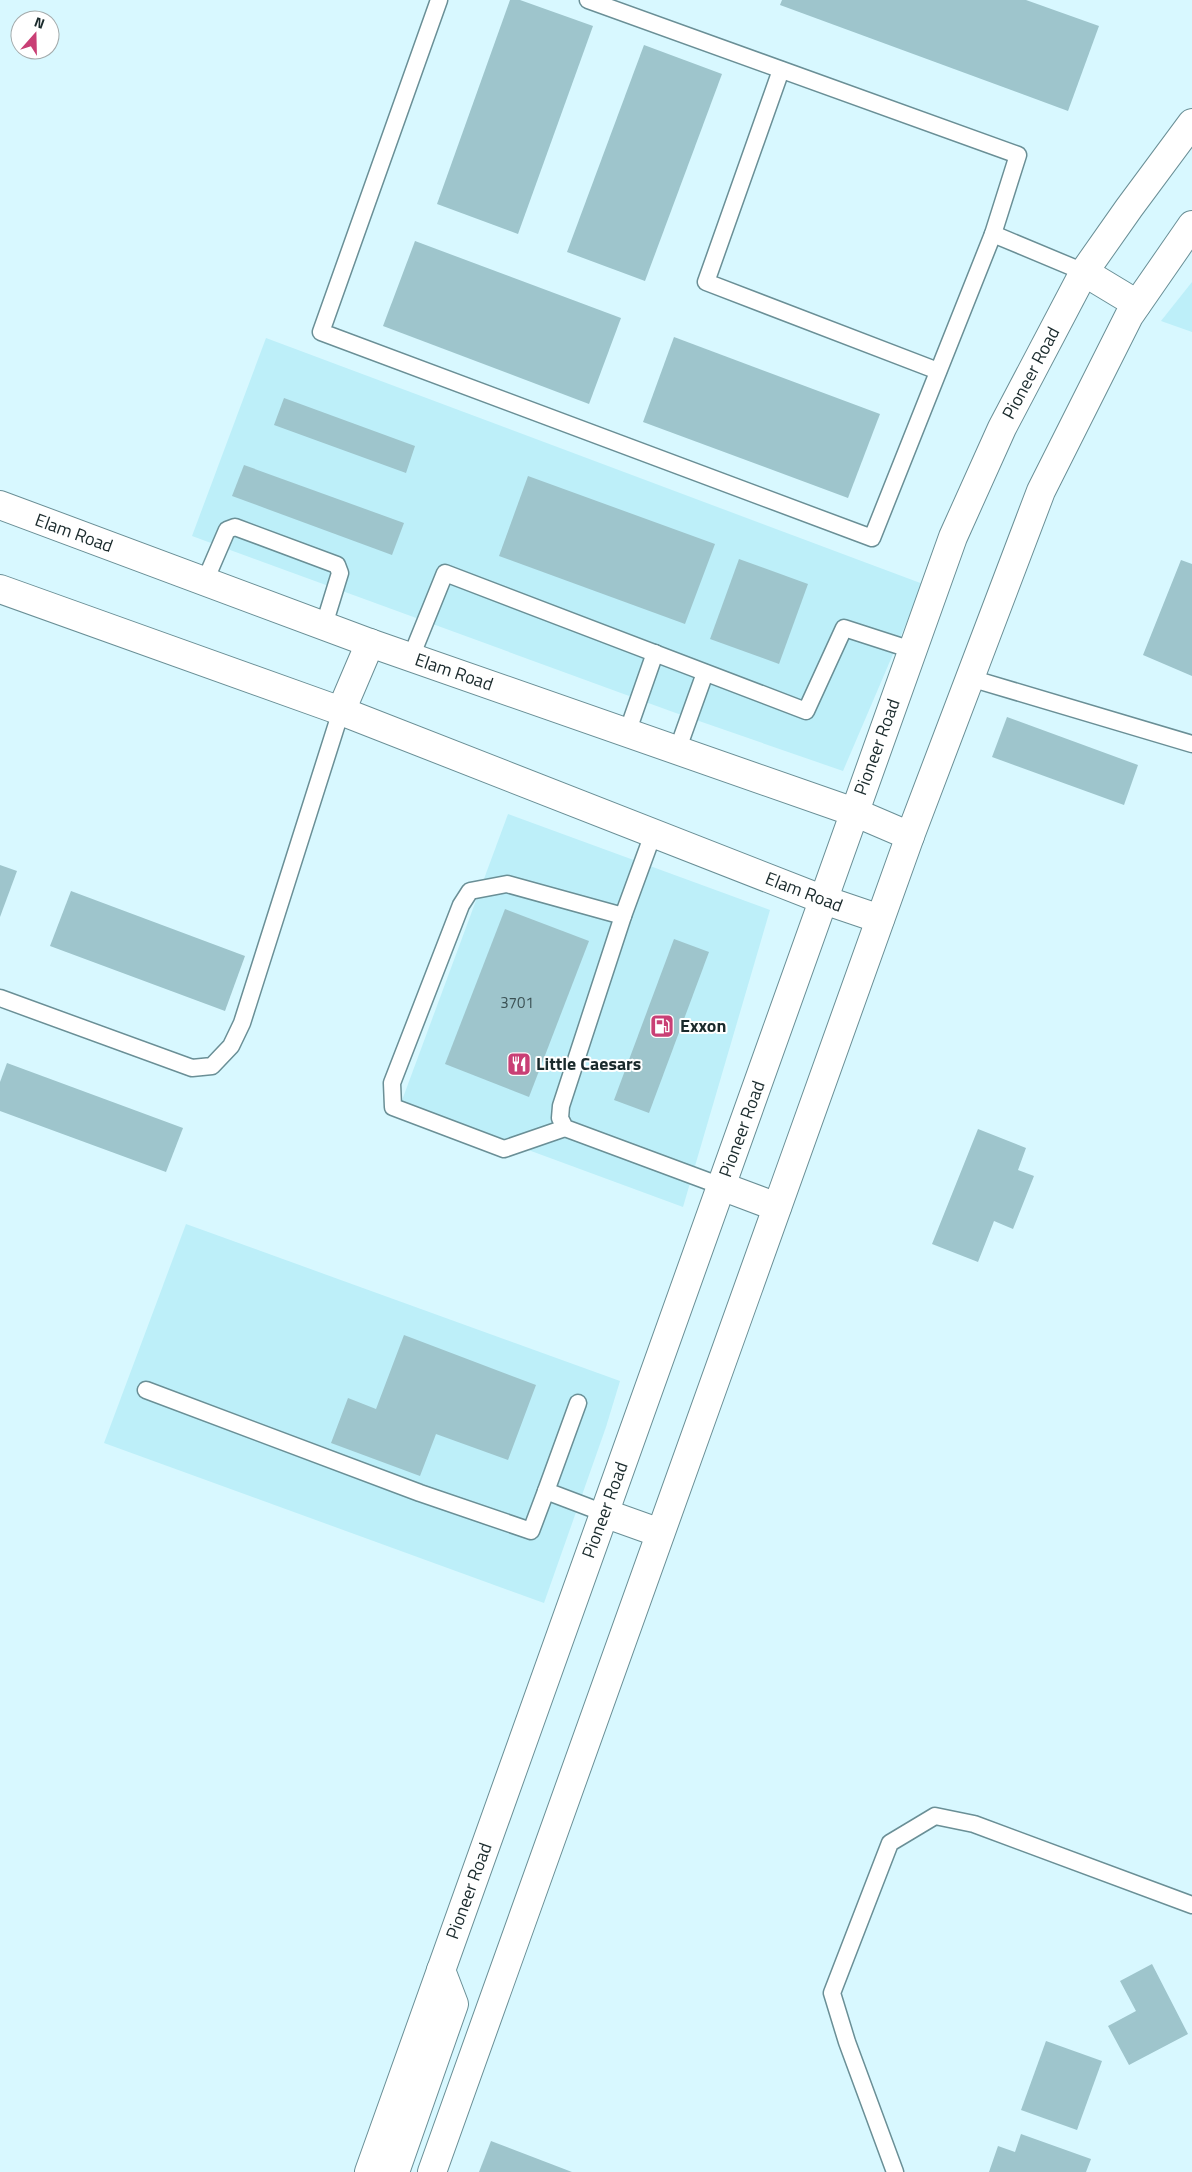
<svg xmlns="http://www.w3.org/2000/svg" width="1192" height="2172" font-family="'Titillium Web',sans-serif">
  <rect width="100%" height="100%" fill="#d8f8ff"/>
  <!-- built -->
  <g fill="#bdeff9">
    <polygon points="1192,282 1192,332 1161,321"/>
    <polygon points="266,338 923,584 843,771 673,712 192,536"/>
    <polygon points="508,814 770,910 683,1207 401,1103"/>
    <polygon points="186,1224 620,1381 606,1427 544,1603 104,1443"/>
  </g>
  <!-- building -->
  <g fill="#9ec5cc">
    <polygon points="510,0 520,0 593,26 518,234 437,204"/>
    <polygon points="782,0 1026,0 1099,26 1068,111 780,5"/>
    <polygon points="644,45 722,74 645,281 567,252"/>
    <polygon points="415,241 621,318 589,404 383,326"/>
    <polygon points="674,337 880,414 848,498 643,422"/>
    <polygon points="284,398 415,446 406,473 274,425"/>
    <polygon points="244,465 404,523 392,555 232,496"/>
    <polygon points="528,476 715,544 685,624 499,556"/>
    <polygon points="739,559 808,584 779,664 710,639"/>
    <polygon points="1181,560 1192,564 1192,676 1143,655"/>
    <polygon points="1007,717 1138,765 1124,805 992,757"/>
    <polygon points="0,865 17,871 0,917"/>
    <polygon points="71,891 245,956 225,1011 50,946"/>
    <polygon points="505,909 589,941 529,1097 445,1064"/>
    <polygon points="674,939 709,952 649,1113 614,1100"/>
    <polygon points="7,1063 183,1128 166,1172 0,1111 0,1082"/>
    <polygon points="978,1129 1026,1148 1018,1170 1034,1176 1013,1229 994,1221 978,1262 932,1244"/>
    <polygon points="404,1335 536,1385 508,1460 436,1434 420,1476 331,1443 348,1398 376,1409"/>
    <polygon points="1152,1964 1188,2034 1129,2065 1108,2026 1136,2011 1120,1981"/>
    <polygon points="1046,2041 1102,2061 1077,2130 1021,2110"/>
    <polygon points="1021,2134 1091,2159 1086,2172 989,2172 998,2146 1015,2152"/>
    <polygon points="491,2141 572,2172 479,2172"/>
  </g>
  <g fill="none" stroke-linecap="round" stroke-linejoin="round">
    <!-- service casing -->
    <g stroke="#6a8f96" stroke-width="19">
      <g id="service">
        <polyline points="439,0 321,332 872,538 993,234 1018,155 588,0"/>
        <polyline points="781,70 706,282 938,371"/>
        <polyline points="993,234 1084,272"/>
        <polyline points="205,581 227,530 235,527 337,565 340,573 324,625"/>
        <polyline points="411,657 445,573 806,711 844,628 912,650"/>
        <polyline points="970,678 1192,744"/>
        <polyline points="627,733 655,653"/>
        <polyline points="677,751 705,673"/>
        <polyline points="653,834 623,916 561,1106 560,1118 565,1128 721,1186"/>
        <polyline points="0,998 192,1068 212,1066 231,1046 242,1023 341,711"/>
        <polyline points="565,1128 504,1149 393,1107 392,1083 461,905 470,891 507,884 623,916"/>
        <polyline points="146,1390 420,1493 531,1531 546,1491 604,1513"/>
        <polyline points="546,1491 578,1403"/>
        <polyline points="895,2172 847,2042 832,1993 890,1843 935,1816 974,1824 1192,1905"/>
      </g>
    </g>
    <!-- secondary casing -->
    <g stroke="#6a8f96" stroke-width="30">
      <g id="secondary">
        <polyline points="1084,272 1137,304"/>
        <polyline points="0,505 370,643 854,812 910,836"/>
        <polyline points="0,589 341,711 824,900 880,919"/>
        <polyline points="341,711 370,643"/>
        <polyline points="721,1186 777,1207"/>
        <polyline points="604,1513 660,1533"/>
        <polyline points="369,2172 953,537 1002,428 1084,272 1129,208 1192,123"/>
        <polyline points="395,2172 454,2004 441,1970"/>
        <polyline points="432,2172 910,836 1041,491 1129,316 1192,225"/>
      </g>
    </g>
    <!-- service -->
    <use href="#service" stroke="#fff" stroke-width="16"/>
    <!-- secondary -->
    <use href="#secondary" stroke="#fff" stroke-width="28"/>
  </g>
  <!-- icons -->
  <defs>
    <g id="fuel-square" transform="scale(1.25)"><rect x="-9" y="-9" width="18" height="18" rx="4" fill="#c93f75" stroke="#fff"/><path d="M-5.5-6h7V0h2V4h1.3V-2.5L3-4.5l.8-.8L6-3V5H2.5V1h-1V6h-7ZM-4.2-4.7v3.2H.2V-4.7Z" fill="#fff"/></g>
    <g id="restaurant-square" transform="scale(1.25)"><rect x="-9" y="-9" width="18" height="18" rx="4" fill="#c93f75" stroke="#fff"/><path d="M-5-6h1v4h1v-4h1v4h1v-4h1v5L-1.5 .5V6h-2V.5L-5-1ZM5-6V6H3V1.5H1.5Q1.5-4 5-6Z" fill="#fff"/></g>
  </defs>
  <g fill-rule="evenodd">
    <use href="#fuel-square" x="662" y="1026"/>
    <use href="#restaurant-square" x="519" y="1064"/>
  </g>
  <g text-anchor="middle" stroke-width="4" stroke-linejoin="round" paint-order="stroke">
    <!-- number labels -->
    <g font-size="15" fill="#3b5154">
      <text x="517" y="1008">3701</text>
    </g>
    <!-- street labels -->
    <g font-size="18" fill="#1a2a2c" stroke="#fff">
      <text transform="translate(1031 373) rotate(-62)" y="6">Pioneer Road</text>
      <text transform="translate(74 533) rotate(20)" y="6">Elam Road</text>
      <text transform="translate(454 672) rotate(19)" y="6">Elam Road</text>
      <text transform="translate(877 747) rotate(-70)" y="6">Pioneer Road</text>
      <text transform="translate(804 892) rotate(21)" y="6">Elam Road</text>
      <text transform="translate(742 1129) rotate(-70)" y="6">Pioneer Road</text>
      <text transform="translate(605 1510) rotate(-70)" y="6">Pioneer Road</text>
      <text transform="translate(469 1891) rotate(-70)" y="6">Pioneer Road</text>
    </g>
    <!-- poi labels -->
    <g font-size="18" font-weight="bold" fill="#1a2a2c" stroke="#fff" text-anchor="start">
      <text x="680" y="1032">Exxon</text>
      <text x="536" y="1070">Little Caesars</text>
    </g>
  </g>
  <!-- north arrow -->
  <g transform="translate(35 35) rotate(20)"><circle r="24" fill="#ffffff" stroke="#a3aaab"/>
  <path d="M0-4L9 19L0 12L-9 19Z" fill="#c93f75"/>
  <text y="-8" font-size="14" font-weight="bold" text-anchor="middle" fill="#1a2a2c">N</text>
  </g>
</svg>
